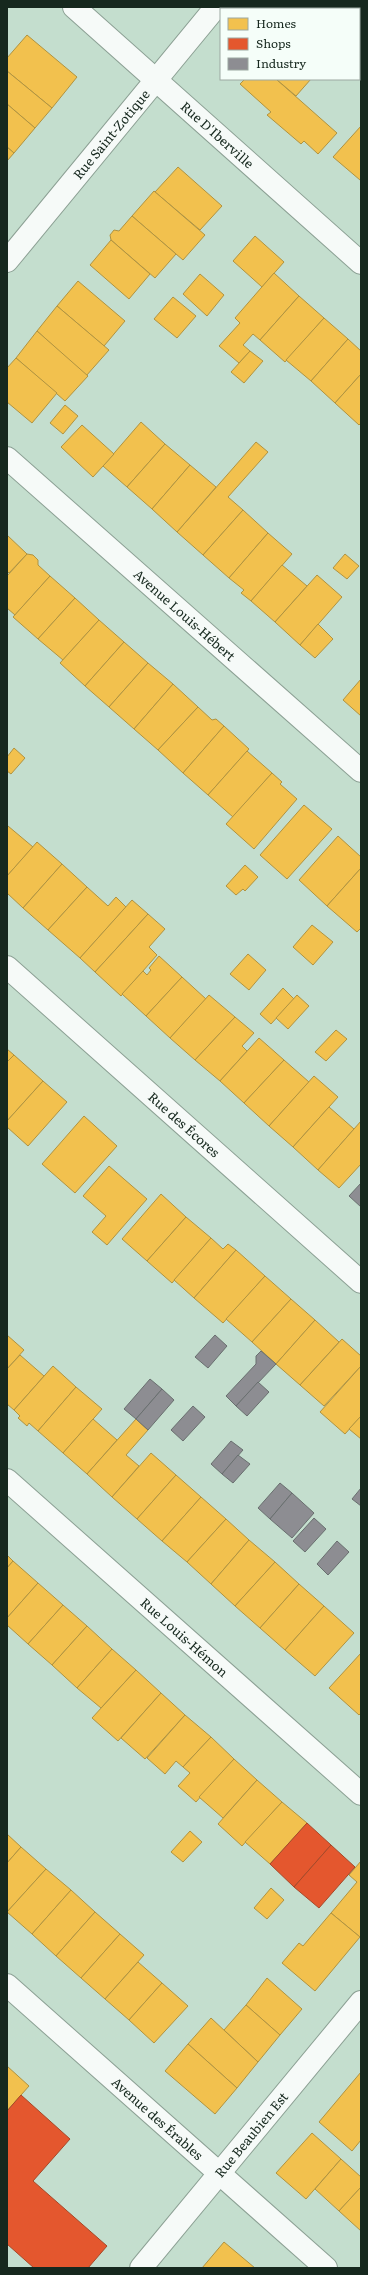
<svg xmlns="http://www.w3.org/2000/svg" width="368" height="2275" font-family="Literata,serif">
  <rect width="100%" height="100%" fill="#c4dece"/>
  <!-- homes -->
  <g fill="#f2c14e" stroke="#b09340">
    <polygon points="303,7 343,7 346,9 301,9"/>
    <polygon points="359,20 361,22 361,35 359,37"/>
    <polygon points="27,35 77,77 52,108 7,71 7,58"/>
    <polygon points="359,39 361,41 361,67 359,65"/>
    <polygon points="7,71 52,108 35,128 7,104"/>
    <polygon points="245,79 276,79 337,133 318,154 304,141 301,144 267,115 271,112 240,84"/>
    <polygon points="276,79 311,79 296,96"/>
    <polygon points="7,104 35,128 14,153 7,147"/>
    <polygon points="361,126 361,179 360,180 333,157"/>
    <polygon points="7,147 14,153 7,161"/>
    <polygon points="178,167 222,206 200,230 155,192"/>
    <polygon points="154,191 205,235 183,260 132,216"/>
    <polygon points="132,216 176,254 155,278 111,240 110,235 114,230 119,231"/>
    <polygon points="255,236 284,262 262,287 233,261"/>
    <polygon points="111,240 150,274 129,299 90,265"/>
    <polygon points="274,273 299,296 260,340 253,334 243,345 250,351 239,363 219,346 240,323 235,318"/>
    <polygon points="200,274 224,295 207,316 183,294"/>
    <polygon points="78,281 125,321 104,346 57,306"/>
    <polygon points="299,296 324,318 285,362 260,340"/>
    <polygon points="173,297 196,316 177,338 154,319"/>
    <polygon points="57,306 109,350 86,376 37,331"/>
    <polygon points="324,318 348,339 311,381 286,360"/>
    <polygon points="37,331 88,376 65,401 16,358"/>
    <polygon points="348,339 361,351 361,374 335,403 311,381"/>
    <polygon points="250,351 263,361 244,383 231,372"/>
    <polygon points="16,358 57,393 32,423 7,402 7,368"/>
    <polygon points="361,374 361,423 359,425 335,403"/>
    <polygon points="65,405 78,416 63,434 50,423"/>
    <polygon points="141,422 165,444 127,487 103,466"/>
    <polygon points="82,425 114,454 93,477 61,447"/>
    <polygon points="256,442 268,452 228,497 243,510 203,555 177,532"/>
    <polygon points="165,444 190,465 152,509 127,487"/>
    <polygon points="190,465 216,487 177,532 152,509"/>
    <polygon points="243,510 268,533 229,578 203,555"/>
    <polygon points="268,533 292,554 251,601 241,593 244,590 229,578"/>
    <polygon points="7,535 27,554 9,573 7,571"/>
    <polygon points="27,554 33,555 38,560 38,565 50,576 15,615 7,608 7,576"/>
    <polygon points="345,554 359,566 347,579 333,568"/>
    <polygon points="282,565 307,586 275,622 251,601"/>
    <polygon points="317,575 342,597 300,645 275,622"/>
    <polygon points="50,576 75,598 38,639 13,617"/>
    <polygon points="75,598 99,620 63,660 38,639"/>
    <polygon points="99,620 124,642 85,686 60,663"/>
    <polygon points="318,624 333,639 315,658 300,645"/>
    <polygon points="124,642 148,663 109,707 85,686"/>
    <polygon points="148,663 173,684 134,729 109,707"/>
    <polygon points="361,679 361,716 343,700"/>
    <polygon points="173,684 198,707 158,750 134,729"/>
    <polygon points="198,707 212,720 216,719 224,726 183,773 158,750"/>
    <polygon points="224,726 249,749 208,795 183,773"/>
    <polygon points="14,748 25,758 11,774 7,771 7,757"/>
    <polygon points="247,751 272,773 233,817 208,795"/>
    <polygon points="272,773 282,782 280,784 297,799 254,849 226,824"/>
    <polygon points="304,805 332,829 287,879 260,855"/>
    <polygon points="8,826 33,847 7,876 7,827"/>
    <polygon points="338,836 361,857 361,868 327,906 299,880"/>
    <polygon points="37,842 62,864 23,908 7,893 7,876"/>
    <polygon points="62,864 87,887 48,930 23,908"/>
    <polygon points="245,865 258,877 245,891 243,889 236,895 226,886"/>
    <polygon points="361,868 361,928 357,932 327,906"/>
    <polygon points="87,887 108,906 116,897 126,907 80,958 48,930"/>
    <polygon points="132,900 148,914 95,972 80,958"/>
    <polygon points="148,914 165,929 149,947 157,955 121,996 95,972"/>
    <polygon points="312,925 333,942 313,965 293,947"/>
    <polygon points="248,954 266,970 249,990 230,974"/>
    <polygon points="159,956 182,977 146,1016 122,994 143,971 147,975 151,970 149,968"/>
    <polygon points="182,977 206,999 170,1038 146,1016"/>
    <polygon points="283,988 294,999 271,1024 260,1014"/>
    <polygon points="209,995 235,1017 195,1060 170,1038"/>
    <polygon points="297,995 309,1006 288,1029 276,1018"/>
    <polygon points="235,1017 254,1033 242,1046 247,1051 220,1081 195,1060"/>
    <polygon points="336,1030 347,1039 326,1061 315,1052"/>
    <polygon points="259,1038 284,1060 244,1103 220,1081"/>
    <polygon points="7,1049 14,1055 7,1062"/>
    <polygon points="14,1055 43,1081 7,1121 7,1062"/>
    <polygon points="284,1060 309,1082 269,1126 244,1103"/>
    <polygon points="314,1076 338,1097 293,1147 269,1126"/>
    <polygon points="43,1081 67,1102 28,1146 7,1127 7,1121"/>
    <polygon points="329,1107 354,1129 318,1170 293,1147"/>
    <polygon points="84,1116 117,1146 75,1193 42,1164"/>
    <polygon points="361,1121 361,1164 339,1188 318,1170"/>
    <polygon points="109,1166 147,1199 107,1245 92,1232 106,1216 83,1196"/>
    <polygon points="161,1194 186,1217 147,1261 122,1239"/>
    <polygon points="186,1217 211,1238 172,1283 147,1261"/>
    <polygon points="211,1238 223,1249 228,1244 236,1250 194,1298 174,1280"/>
    <polygon points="236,1250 265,1276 223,1323 194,1298"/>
    <polygon points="265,1276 291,1299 252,1342 226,1319"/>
    <polygon points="291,1299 315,1320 276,1364 252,1342"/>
    <polygon points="315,1320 339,1342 300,1385 276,1364"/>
    <polygon points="7,1335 24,1350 7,1369"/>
    <polygon points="342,1339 361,1356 361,1366 324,1406 300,1385"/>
    <polygon points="20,1355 44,1376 14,1410 7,1404 7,1369"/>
    <polygon points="53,1366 76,1387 38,1431 29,1423 27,1426 18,1418 20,1416 14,1410"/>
    <polygon points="361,1366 361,1416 345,1434 320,1412"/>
    <polygon points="76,1387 102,1409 63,1453 38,1431"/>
    <polygon points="361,1416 361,1439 349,1429"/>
    <polygon points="93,1419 117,1440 87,1474 63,1453"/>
    <polygon points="136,1419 148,1430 126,1455 139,1466 112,1497 87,1474"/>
    <polygon points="151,1453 176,1475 137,1519 112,1497"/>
    <polygon points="176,1475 201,1497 162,1541 137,1519"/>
    <polygon points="201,1497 226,1519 187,1562 162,1541"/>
    <polygon points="226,1519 249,1540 211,1584 187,1562"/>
    <polygon points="249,1540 275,1562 235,1606 211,1584"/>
    <polygon points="7,1555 13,1561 7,1568"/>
    <polygon points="13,1561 38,1583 7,1618 7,1568"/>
    <polygon points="275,1562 299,1584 260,1628 235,1606"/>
    <polygon points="38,1583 63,1605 28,1644 7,1625 7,1618"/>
    <polygon points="299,1584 324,1606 285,1650 260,1628"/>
    <polygon points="63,1605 87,1626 52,1665 28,1644"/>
    <polygon points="324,1606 354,1633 315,1676 285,1650"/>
    <polygon points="87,1626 112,1649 77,1688 52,1665"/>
    <polygon points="112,1649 136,1670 101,1708 77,1688"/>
    <polygon points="361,1653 361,1713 359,1715 329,1688"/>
    <polygon points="136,1670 161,1693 118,1741 92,1718"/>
    <polygon points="161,1693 185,1715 145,1759 121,1738"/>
    <polygon points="185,1715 211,1737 183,1767 176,1761 165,1774 147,1758"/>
    <polygon points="211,1737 234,1759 196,1802 178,1786 190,1773 183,1767"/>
    <polygon points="234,1759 257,1780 223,1818 199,1797"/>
    <polygon points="257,1780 282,1802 242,1846 218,1824"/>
    <polygon points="282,1802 307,1823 270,1864 245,1842"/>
    <polygon points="190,1831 202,1842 183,1862 171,1852"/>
    <polygon points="7,1834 21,1847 7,1863"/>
    <polygon points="21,1847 46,1869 7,1912 7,1863"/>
    <polygon points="361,1861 361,1936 360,1937 331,1913 357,1882 349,1875"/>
    <polygon points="46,1869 71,1890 32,1934 7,1912"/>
    <polygon points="271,1888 284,1900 267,1919 254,1908"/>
    <polygon points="71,1890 95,1912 56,1956 32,1934"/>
    <polygon points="95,1912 120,1934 81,1978 56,1956"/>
    <polygon points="331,1913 360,1937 315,1991 282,1963 299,1943 303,1946"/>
    <polygon points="120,1934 144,1955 105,1999 81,1978"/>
    <polygon points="138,1962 162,1983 129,2020 105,1999"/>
    <polygon points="267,1978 302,2009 280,2035 246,2005"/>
    <polygon points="162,1983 188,2006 154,2043 129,2020"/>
    <polygon points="246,2005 280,2035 258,2062 224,2030"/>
    <polygon points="211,2018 258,2062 237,2088 188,2044"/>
    <polygon points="188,2044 237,2088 215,2114 165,2071"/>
    <polygon points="7,2066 29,2086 7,2111"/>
    <polygon points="361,2072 361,2140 352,2151 319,2122"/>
    <polygon points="312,2133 341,2159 306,2199 276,2173"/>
    <polygon points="341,2159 361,2177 361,2187 339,2211 315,2189"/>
    <polygon points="361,2187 361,2231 339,2211"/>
    <polygon points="224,2242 255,2268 202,2268"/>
  </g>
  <!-- shops -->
  <g fill="#e4572e" stroke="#a64929">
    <polygon points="307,1823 331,1845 294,1887 270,1864"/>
    <polygon points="331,1845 355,1867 319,1908 294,1887"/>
    <polygon points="21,2095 70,2139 33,2181 107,2246 88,2268 34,2268 7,2244 7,2111"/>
  </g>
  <!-- industry -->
  <g fill="#8d8d92" stroke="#696f6f">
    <polygon points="361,1183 361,1207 349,1196"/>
    <polygon points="215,1335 227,1346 208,1368 195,1357"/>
    <polygon points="261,1351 276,1364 236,1406 226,1396 256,1364 256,1356"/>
    <polygon points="150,1379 162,1389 136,1419 124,1409"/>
    <polygon points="258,1382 269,1392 247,1416 236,1406"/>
    <polygon points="162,1389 174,1400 148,1430 136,1419"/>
    <polygon points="193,1406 205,1417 183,1441 171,1430"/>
    <polygon points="231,1441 243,1450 222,1474 211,1464"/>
    <polygon points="238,1455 250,1464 233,1483 222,1474"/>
    <polygon points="280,1483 292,1493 270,1519 258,1508"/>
    <polygon points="361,1488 361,1506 352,1499"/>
    <polygon points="292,1493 314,1513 292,1538 270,1519"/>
    <polygon points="314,1518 326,1529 305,1552 293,1541"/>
    <polygon points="337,1541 349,1552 328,1575 317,1564"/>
  </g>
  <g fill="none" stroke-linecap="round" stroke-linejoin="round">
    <!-- minor casing -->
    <g stroke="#8ca094" stroke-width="24">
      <g id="minor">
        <path id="s1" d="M 7,261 L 216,7"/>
        <path id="s2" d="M 7,458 L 361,771"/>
        <path id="s3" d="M 7,967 L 361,1282"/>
        <path id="s4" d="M 7,1480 L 361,1794"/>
        <path id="s5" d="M 7,1985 L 326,2268"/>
        <path id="s6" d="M 141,2268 L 361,2002"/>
      </g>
    </g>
    <!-- major casing -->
    <g stroke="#8ca094" stroke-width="24">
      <g id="major">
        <path id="s7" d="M 74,7 L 361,263"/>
      </g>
    </g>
    <!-- minor -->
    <use href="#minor" stroke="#f6faf8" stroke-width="22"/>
    <!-- major -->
    <use href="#major" stroke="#f6faf8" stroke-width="22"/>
  </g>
  <g text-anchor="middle" stroke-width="4" stroke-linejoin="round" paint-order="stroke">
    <!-- street labels -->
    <g font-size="13" fill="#16281e" stroke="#f5fef9">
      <text dy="5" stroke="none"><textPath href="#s1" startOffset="164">Rue Saint-Zotique</textPath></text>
      <text dy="5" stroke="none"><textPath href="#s7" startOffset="192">Rue D'Iberville</textPath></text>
      <text dy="5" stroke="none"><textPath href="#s2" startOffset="237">Avenue Louis-Hébert</textPath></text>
      <text dy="5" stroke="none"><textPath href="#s3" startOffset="237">Rue des Écores</textPath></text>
      <text dy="5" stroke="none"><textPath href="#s4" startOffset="237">Rue Louis-Hémon</textPath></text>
      <text dy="5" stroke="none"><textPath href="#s5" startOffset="201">Avenue des Érables</textPath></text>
      <text dy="5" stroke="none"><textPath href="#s6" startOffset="173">Rue Beaubien Est</textPath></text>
    </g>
  </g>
  <!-- border -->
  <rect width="368" height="2275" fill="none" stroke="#16281e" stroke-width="16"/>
  <!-- legend -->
  <rect x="220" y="8" width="140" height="72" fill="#f5fef9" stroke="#9ca8a1"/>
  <rect x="228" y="18" width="20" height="12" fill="#f2c14e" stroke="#9ca8a1"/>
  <text x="256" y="28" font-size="12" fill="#16281e">Homes</text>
  <rect x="228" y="38" width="20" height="12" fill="#e4572e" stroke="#9ca8a1"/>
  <text x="256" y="48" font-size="12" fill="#16281e">Shops</text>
  <rect x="228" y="58" width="20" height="12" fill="#8d8d92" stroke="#9ca8a1"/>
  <text x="256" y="68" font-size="12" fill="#16281e">Industry</text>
</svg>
